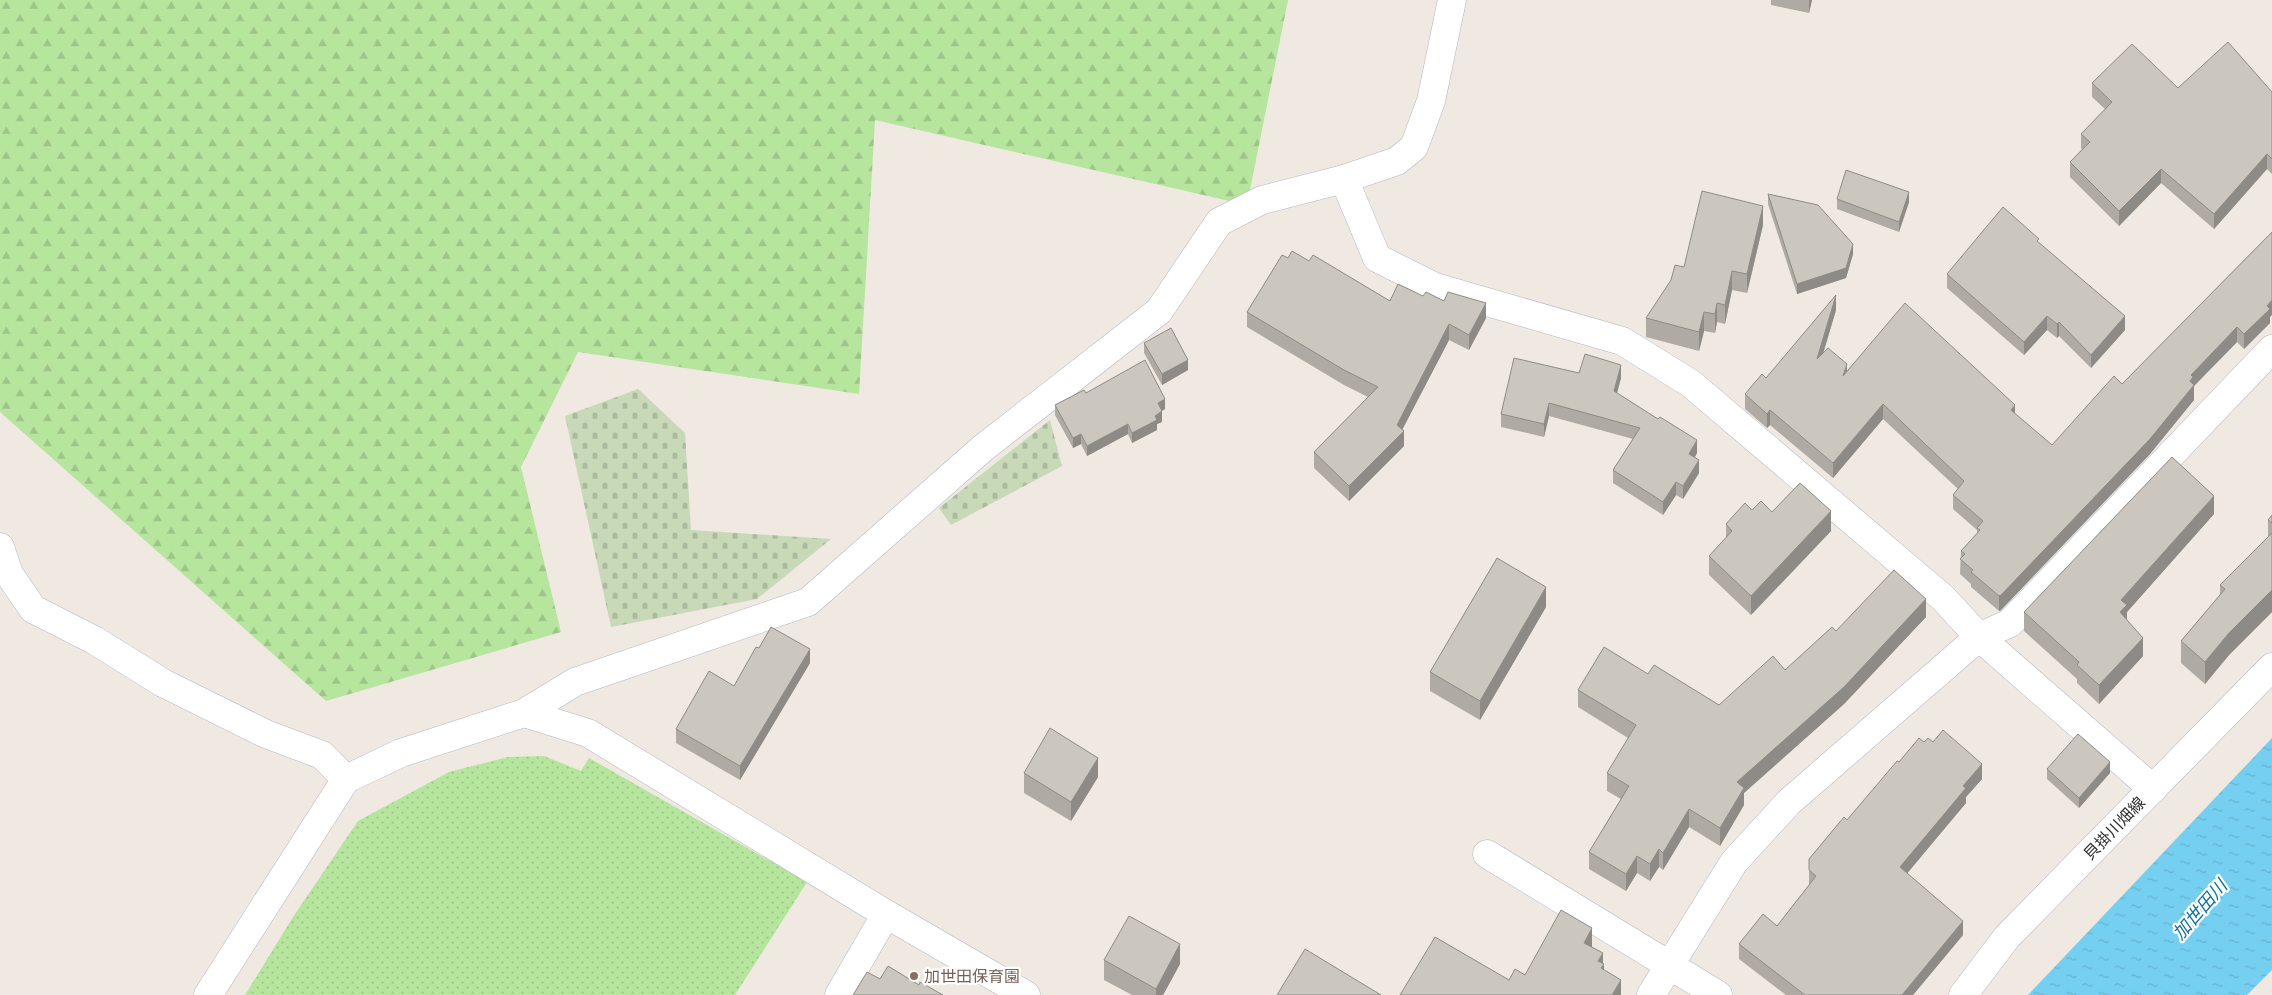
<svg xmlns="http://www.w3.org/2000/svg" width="2272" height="995" font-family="'DejaVu Sans','Noto Sans JP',sans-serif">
  <defs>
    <pattern id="forest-firs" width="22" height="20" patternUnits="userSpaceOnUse" patternTransform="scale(1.25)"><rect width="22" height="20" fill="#b6e59e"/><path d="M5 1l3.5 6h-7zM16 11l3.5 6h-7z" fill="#9dc588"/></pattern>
    <pattern id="cemetery-stones" width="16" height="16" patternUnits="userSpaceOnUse" patternTransform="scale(1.25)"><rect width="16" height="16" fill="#c8d9b8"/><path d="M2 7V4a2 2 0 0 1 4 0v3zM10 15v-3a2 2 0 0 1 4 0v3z" fill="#acbb9e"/></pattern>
    <pattern id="park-dots" width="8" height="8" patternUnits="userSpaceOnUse" patternTransform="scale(1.25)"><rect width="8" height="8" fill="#b6e59e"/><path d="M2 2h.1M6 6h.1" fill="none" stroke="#9dc588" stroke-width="1.8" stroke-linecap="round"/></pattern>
    <pattern id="water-ripples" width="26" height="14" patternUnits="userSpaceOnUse" patternTransform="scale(1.25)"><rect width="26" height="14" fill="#75cff0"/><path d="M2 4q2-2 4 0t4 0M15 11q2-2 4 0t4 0" fill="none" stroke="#66b2ce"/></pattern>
  </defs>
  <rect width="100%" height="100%" fill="#efe9e1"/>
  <!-- forest -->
  <polygon fill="url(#forest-firs)" points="0,0 1288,0 1247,205 875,120 859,394 578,352 521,467 561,632 326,701 0,412"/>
  <!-- cemetery -->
  <g fill="url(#cemetery-stones)">
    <polygon points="638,389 685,433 691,530 831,539 757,599 611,627 565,416"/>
    <polygon points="1050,420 1062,466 951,525 939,508"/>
  </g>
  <!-- park -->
  <polygon fill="url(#park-dots)" points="544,756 581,771 589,758 807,882 735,995 245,995 293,917 358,821 449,772 508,757"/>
  <!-- water -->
  <polygon fill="url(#water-ripples)" points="2272,738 2272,970 2247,995 2028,995"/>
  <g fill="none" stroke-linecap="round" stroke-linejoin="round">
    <!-- minor casing -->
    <g stroke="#b4b7c1" stroke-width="29">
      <g id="minor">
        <polyline points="1344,179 1377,258 1435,287 1622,341 1690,383 1943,598 1979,637 2153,789"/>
        <polyline points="0,547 9,574 33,609 94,640 163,683 266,734 322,755 346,779"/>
        <polyline points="524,713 588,733 886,914 1026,995"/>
        <polyline points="1487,854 1718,995"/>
        <polyline points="208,995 346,779 401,753 524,713 575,682 808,602 983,448 1159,311 1219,222 1262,200 1344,179 1397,161 1414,147 1431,101 1452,0"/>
        <polyline points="839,995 886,914"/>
        <polyline points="1651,995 1734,862 1789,802 1979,637 2010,623 2272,349"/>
      </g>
    </g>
    <!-- tertiary casing -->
    <g stroke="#b4b7c1" stroke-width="29">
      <polyline id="tertiary" points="1963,995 2007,937 2272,667"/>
    </g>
    <!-- minor -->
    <use href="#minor" stroke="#fff" stroke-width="28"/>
    <!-- tertiary -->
    <use href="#tertiary" stroke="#fff" stroke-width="28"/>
  </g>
  <!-- wall -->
  <g fill="#afaba4">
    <polygon points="1771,0 1812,0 1809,13 1771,5"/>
    <polygon points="2092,83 2272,92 2272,174 2267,169 2214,229 2161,183 2119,226 2070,177 2070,162 2082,149 2081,148 2081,134 2105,109 2092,97"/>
    <polygon points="1768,194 1853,254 1846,278 1797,294 1768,204"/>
    <polygon points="1837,199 1909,202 1899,232 1837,209"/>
    <polygon points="1763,225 1747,293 1732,290 1725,324 1717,322 1715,333 1704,331 1699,351 1646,337 1646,318 1684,267"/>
    <polygon points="2272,232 2270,323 2244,349 2237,342 2194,386 2194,400 2150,454 2001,610 1999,611 1971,587 1971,584 1960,574 1961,551 1977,534 1977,530 1953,509 1953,495 1958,489 1883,419 1833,478 1770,425 1767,428 1745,409 1745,394 1766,378 1836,310 1823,353 1847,371 2015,414 2052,445 2122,384"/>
    <polygon points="2039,243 2125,330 2091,368 2059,336 2057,338 2047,330 2024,355 1947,288 1947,274"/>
    <polygon points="1288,258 1309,261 1390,301 1423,296 1444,301 1486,318 1469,350 1449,340 1402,430 1404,446 1349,501 1314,468 1314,452 1368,397 1344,385 1247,327 1247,312"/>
    <polygon points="1144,343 1188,370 1162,385 1144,353"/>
    <polygon points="1579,373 1621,378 1617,393 1697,453 1695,457 1699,473 1683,499 1676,495 1663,515 1613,483 1613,470 1633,439 1549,416 1544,437 1501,427 1501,414"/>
    <polygon points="1086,393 1165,409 1162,411 1162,422 1157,424 1157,430 1132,443 1128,434 1087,456 1081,444 1073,448 1055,415 1055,405"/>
    <polygon points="1752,510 1772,512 1831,531 1751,615 1709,575 1709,556 1726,538 1726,524"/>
    <polygon points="2214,514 2127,612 2127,620 2143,656 2099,704 2077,683 2077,679 2024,631 2024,612"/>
    <polygon points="2272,515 2272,612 2229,655 2205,684 2181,663 2181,641 2220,595 2220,585 2268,537 2268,520"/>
    <polygon points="1546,607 1480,720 1430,691 1430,672"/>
    <polygon points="1926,617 1844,704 1744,793 1744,805 1720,846 1689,827 1663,870 1659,867 1650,881 1637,873 1626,891 1589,869 1589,852 1621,799 1607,791 1607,773 1628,738 1578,707 1578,690 1648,674 1719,705 1785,670 1836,631"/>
    <polygon points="759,648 810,663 740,780 676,743 676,729 734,686"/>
    <polygon points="1924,742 1982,779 1966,797 1966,803 1907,873 1963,935 1913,995 1786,995 1739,959 1739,944 1777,926 1809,885 1809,859 1847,820 1899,762"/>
    <polygon points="2047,769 2110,773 2079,808 2047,779"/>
    <polygon points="1024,773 1098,777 1071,821 1024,793"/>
    <polygon points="1104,960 1180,964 1163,995 1132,995 1104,980"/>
  </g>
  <!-- shaded-wall -->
  <g fill="#8e8b86">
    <polygon points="1809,0 1812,0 1809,13"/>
    <polygon points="2267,154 2267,169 2214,229 2214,214"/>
    <polygon points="2161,169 2161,183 2119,226 2119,211"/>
    <polygon points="1909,192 1909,202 1899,232 1899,222"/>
    <polygon points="1763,206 1763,225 1747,293 1747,274"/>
    <polygon points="1853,244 1853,254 1846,278 1797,294 1797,284"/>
    <polygon points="1732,271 1732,290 1725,324 1725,305"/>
    <polygon points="1836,295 1836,310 1817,374 1817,359"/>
    <polygon points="2272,300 2272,315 2270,317 2270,323 2244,349 2244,334"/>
    <polygon points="1486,303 1486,318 1469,350 1469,335"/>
    <polygon points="1717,303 1717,322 1715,333 1715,314"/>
    <polygon points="1704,312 1704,331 1699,351 1699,332"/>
    <polygon points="2047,316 2047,330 2024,355 2024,342"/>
    <polygon points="2125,316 2125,330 2091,368 2091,355"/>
    <polygon points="2059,322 2059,336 2057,338 2057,324"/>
    <polygon points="1449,324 1449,340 1400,434 1404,431 1404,446 1349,501 1349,486 1397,425"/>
    <polygon points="2237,327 2237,342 2194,386 2194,400 2150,454 2001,610 1999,611 1999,596 2191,375"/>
    <polygon points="1188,360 1188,370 1162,385 1162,374"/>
    <polygon points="1847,364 1847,378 1843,376"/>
    <polygon points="1621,365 1621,378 1614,404 1614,391"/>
    <polygon points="1165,399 1165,409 1158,413 1158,403"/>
    <polygon points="1549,403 1549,416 1544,437 1544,424"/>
    <polygon points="1883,404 1883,419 1833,478 1833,463"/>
    <polygon points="2015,405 2015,420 2011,410"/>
    <polygon points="1770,410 1770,425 1767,428 1767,414"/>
    <polygon points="1162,411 1162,422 1157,424 1157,430 1132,443 1132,433 1155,416"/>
    <polygon points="1128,424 1128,434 1087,456 1087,446"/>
    <polygon points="1081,434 1081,444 1073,448 1073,438"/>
    <polygon points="1697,440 1697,453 1689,467 1689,454"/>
    <polygon points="1699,460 1699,473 1683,499 1683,486"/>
    <polygon points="1676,482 1676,495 1663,515 1663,502"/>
    <polygon points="2214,496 2214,514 2127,612 2127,624 2120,612 2121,600"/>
    <polygon points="1831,511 1831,531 1751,615 1751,596"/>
    <polygon points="1546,587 1546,607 1480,720 1480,701"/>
    <polygon points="2272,590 2272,612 2229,655 2205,684 2205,662 2229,633"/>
    <polygon points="1926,599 1926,617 1844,704 1744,793 1744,805 1720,846 1720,828 1737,782"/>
    <polygon points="2143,638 2143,656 2099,704 2099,685"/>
    <polygon points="810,649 810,663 740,780 740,766"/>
    <polygon points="1098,758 1098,777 1071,821 1071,802"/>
    <polygon points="2110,762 2110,773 2079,808 2079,798"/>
    <polygon points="1982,764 1982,779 1966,797 1966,803 1900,882 1900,867 1963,786"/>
    <polygon points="1689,809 1689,827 1663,870 1663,853"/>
    <polygon points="1659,849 1659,867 1650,881 1650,864"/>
    <polygon points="1637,856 1637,873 1626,891 1626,874"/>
    <polygon points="1963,921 1963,935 1913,995 1902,995"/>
    <polygon points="1592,928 1592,948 1584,943"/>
    <polygon points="1180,944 1180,964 1163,995 1156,995 1156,989"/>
    <polygon points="1603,953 1603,966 1604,964 1604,984 1598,961"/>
    <polygon points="1621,980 1621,995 1612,995"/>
  </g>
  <!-- building -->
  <g fill="#cbc7bf" stroke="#8e8b86">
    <polygon points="2228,42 2272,92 2272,159 2267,154 2214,214 2161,169 2119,211 2070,162 2090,142 2081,134 2112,102 2092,83 2132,44 2178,88"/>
    <polygon points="1846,170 1909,192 1899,222 1837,199"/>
    <polygon points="1702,191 1763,206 1747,274 1732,271 1725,305 1717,303 1715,314 1704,312 1699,332 1646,318 1671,280 1675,265 1684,267"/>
    <polygon points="1768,194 1818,205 1853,244 1846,268 1797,284"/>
    <polygon points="2003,207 2039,239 2037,241 2125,316 2091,355 2059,322 2057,324 2047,316 2024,342 1947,274"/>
    <polygon points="2272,232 2272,300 2267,306 2270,309 2244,334 2237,327 2191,375 2193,377 2190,381 2194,385 2150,439 2001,595 1999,596 1971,572 1973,570 1960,559 1965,554 1961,551 1980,530 1977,528 1983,521 1953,495 1964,481 1883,404 1833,463 1770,410 1767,414 1745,394 1762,374 1766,378 1836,295 1817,359 1828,348 1847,364 1843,376 1905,303 2015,405 2011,410 2052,445 2114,376 2122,384"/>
    <polygon points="1292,251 1309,261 1313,255 1390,301 1398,284 1423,296 1426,292 1444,301 1448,292 1486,303 1469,335 1449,324 1397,425 1404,431 1349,486 1314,452 1378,387 1344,370 1247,312 1282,255 1288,258"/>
    <polygon points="1171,328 1188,360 1162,374 1144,343"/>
    <polygon points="1585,354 1621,365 1614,391 1658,419 1660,417 1697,440 1689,454 1699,460 1683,486 1676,482 1663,502 1613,470 1640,428 1549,403 1544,424 1501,414 1514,358 1579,373"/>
    <polygon points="1145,360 1165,399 1158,403 1162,411 1155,416 1157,420 1132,433 1128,424 1087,446 1081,434 1073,438 1055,405 1084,390 1086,393"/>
    <polygon points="2172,457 2214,496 2121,600 2127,605 2120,612 2143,638 2099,685 2077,665 2079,662 2024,612"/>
    <polygon points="1800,483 1831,511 1751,596 1709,556 1732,531 1726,524 1745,503 1752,510 1761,501 1772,512"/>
    <polygon points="2272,515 2272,523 2268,520"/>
    <polygon points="2272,533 2272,590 2229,633 2205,662 2181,641 2225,589 2220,585"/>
    <polygon points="1497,558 1546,587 1480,701 1430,672"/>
    <polygon points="1894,570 1926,599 1844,687 1737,782 1744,788 1720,828 1689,809 1663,853 1659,849 1650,864 1637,856 1626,874 1589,852 1629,786 1607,773 1636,725 1578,690 1604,647 1648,674 1654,665 1719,705 1773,656 1785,670 1832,627 1836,631"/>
    <polygon points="771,627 810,649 740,766 676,729 709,671 734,686 756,647 759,648"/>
    <polygon points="1050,728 1098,758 1071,802 1024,773"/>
    <polygon points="1943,730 1982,764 1963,786 1966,788 1900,867 1963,921 1902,995 1805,995 1739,944 1763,914 1777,926 1816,876 1809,870 1809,859 1844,817 1847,820 1897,761 1899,762 1919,738 1924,742 1928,738 1933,742"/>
    <polygon points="2078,734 2110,762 2079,798 2047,769"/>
    <polygon points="1561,910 1592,928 1584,943 1603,953 1598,961 1604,964 1601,968 1621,980 1612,995 1400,995 1435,937 1509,980 1515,969 1525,975"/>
    <polygon points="1129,916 1180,944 1156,989 1104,960"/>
    <polygon points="1305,949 1381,995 1277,995"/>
    <polygon points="888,966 919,985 920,982 943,995 853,995 867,972 880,979"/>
  </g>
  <!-- markers -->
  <circle fill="#8d6e63" stroke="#fff" stroke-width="2" cx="914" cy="976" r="5"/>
  <g text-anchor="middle" stroke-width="4.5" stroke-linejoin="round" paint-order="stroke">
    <!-- street labels -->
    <g font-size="16" fill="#2e2e2e" stroke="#fff">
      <text transform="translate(2114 828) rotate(-46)" y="6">貝掛川畑線</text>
    </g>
    <!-- education labels -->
    <g font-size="16" fill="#785e54" stroke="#fff" text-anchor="start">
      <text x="924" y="982">加世田保育園</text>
    </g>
    <!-- water labels -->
    <g font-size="18" font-style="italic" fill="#0d6fa3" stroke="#fff">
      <text transform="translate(2200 910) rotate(-49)" y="6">加世田川</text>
    </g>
  </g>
</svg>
